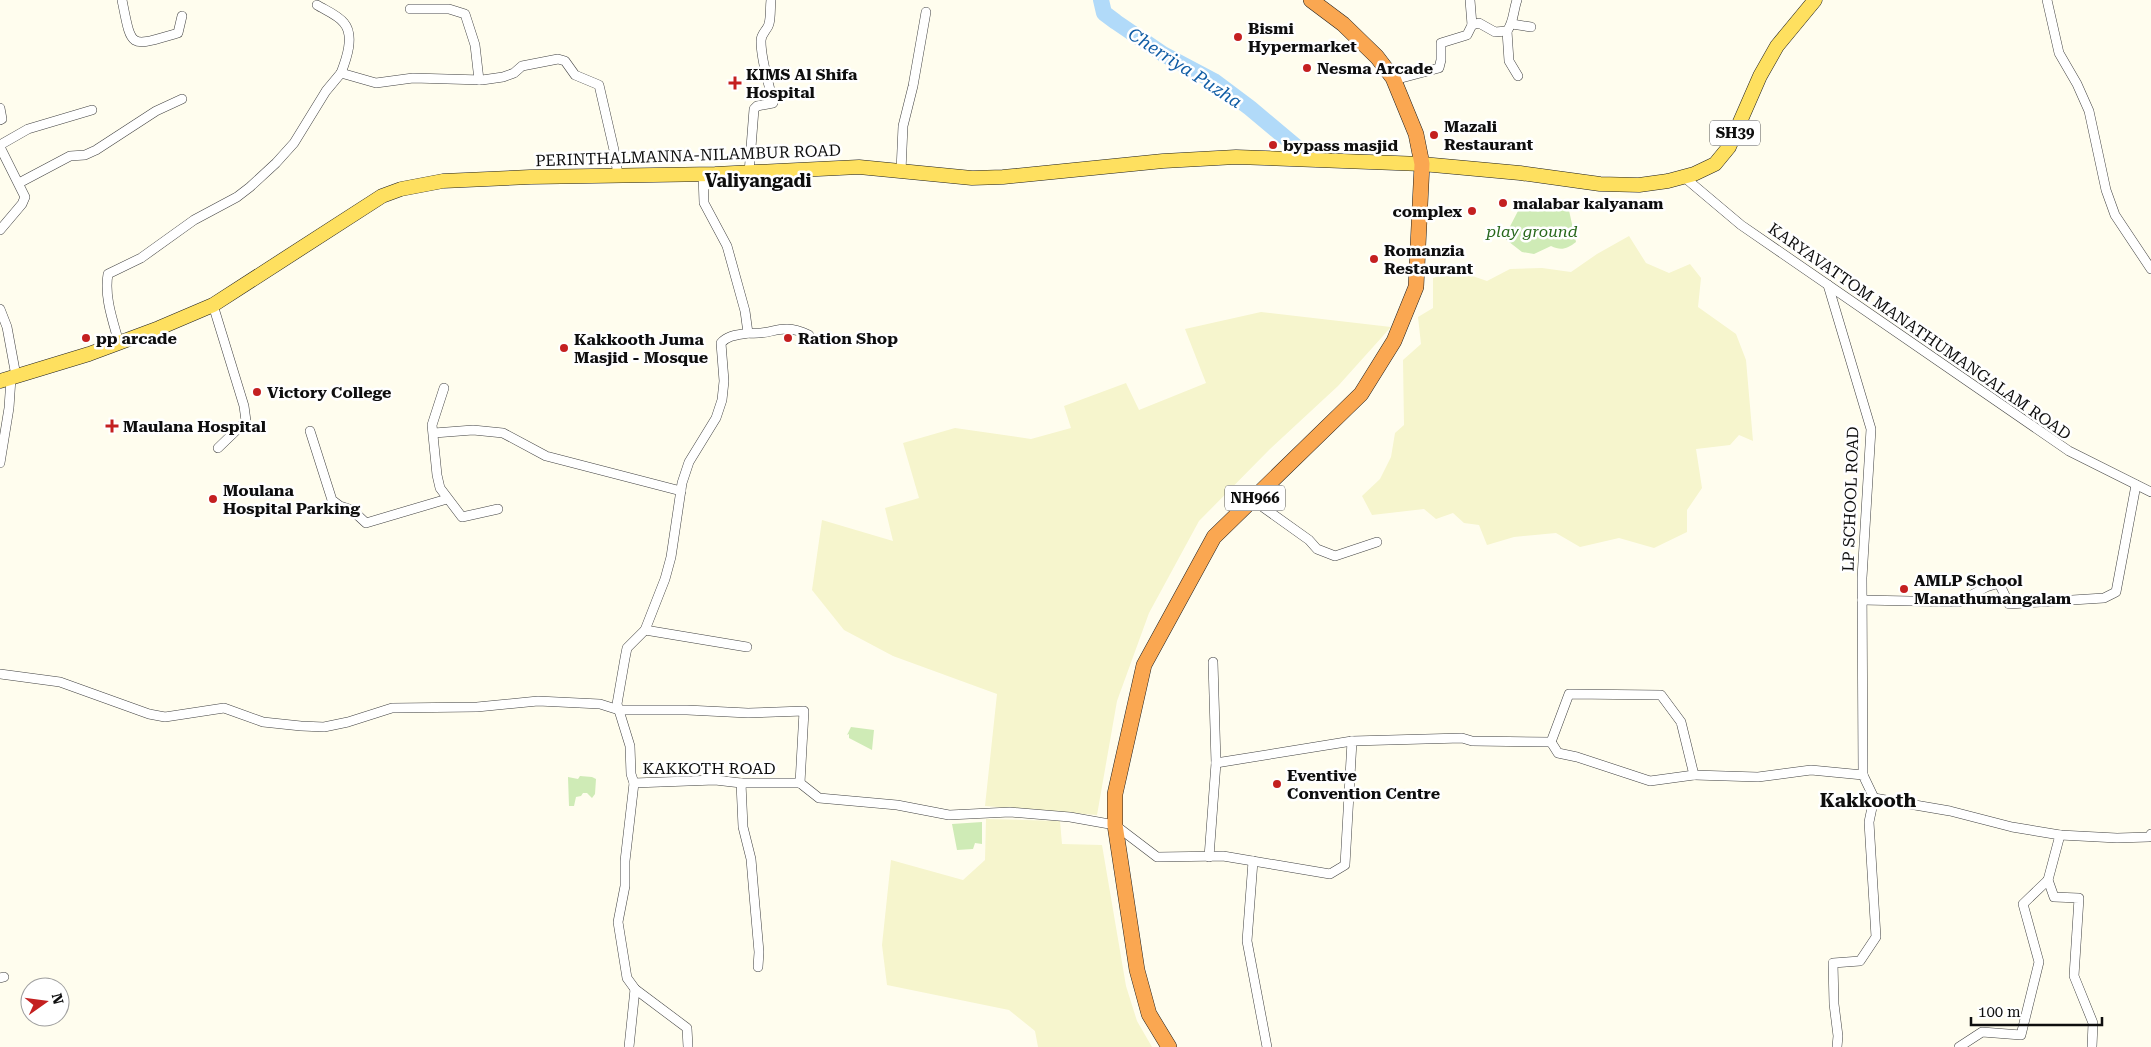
<svg xmlns="http://www.w3.org/2000/svg" width="2151" height="1047" font-family="'Roboto Serif',serif">
  <rect width="100%" height="100%" fill="#fffdee"/>
  <!-- farmland -->
  <g fill="#f6f5cd">
    <polygon points="1629,236 1646,263 1669,273 1690,264 1701,278 1698,307 1736,334 1746,360 1753,441 1739,435 1730,445 1696,449 1702,488 1687,510 1687,532 1654,548 1619,538 1580,547 1556,533 1514,537 1487,545 1479,525 1464,523 1453,513 1436,519 1424,509 1372,515 1362,496 1380,479 1391,457 1395,433 1404,425 1403,360 1421,344 1418,317 1433,308 1433,278 1455,270 1487,281 1510,269 1542,268 1571,272 1597,254"/>
    <polygon points="1261,312 1391,327 1338,386 1270,449 1199,521 1149,613 1117,701 1097,815 985,806 997,694 893,656 844,630 812,590 822,520 893,541 885,508 919,498 903,443 955,428 1031,439 1071,428 1064,406 1126,383 1139,410 1206,383 1185,329"/>
    <polygon points="986,819 1060,821 1062,844 1102,845 1126,986 1137,1021 1152,1047 1038,1047 1035,1031 1009,1010 887,985 882,945 891,860 963,880 985,860"/>
  </g>
  <!-- green -->
  <g fill="#cfebb6">
    <path d="M 1555,206 L 1568,206 L 1576,242 C 1567,249 1561,251 1551,246 L 1534,254 L 1522,252 L 1504,238 L 1518,211 Z"/>
    <polygon points="851,727 874,730 872,750 849,738 849,734 847,735"/>
    <polygon points="580,776 592,777 596,779 595,794 592,798 587,793 583,793 581,796 576,797 574,806 569,806 568,777 578,779"/>
    <polygon points="982,822 982,844 975,843 973,849 957,850 952,824"/>
  </g>
  <g fill="none" stroke-linecap="round" stroke-linejoin="round">
    <!-- river -->
    <polyline stroke="#b1daf9" stroke-width="16" points="1101,0 1104,13 1116,22 1163,54 1214,81 1250,108 1300,150"/>
    <!-- street casing -->
    <g stroke="#414141" stroke-width="10">
      <g id="street">
        <path d="M 122,0 C 132,50 129,47 178,33 L 182,16"/>
        <polyline points="2047,0 2059,53 2077,84 2089,111 2106,190 2115,215 2151,269"/>
        <path d="M 317,5 C 325,10 338,15 344,23 C 355,36 346,60 341,73"/>
        <polyline points="410,9 449,9 465,14 475,45 479,80"/>
        <polyline points="1512,24 1531,27"/>
        <path d="M 1472,25 L 1479,23 L 1495,32 L 1507,31 C 1514,22 1513,11 1517,0"/>
        <polyline points="1507,31 1509,61 1518,76"/>
        <polyline points="1394,80 1439,68 1441,60 1441,43 1467,35 1472,25 1470,0"/>
        <polyline points="0,108 2,119 0,120"/>
        <polyline points="0,145 28,129 92,110"/>
        <polyline points="0,147 25,197 22,204 0,230"/>
        <polyline points="901,171 903,126 913,86 926,12"/>
        <path d="M 749,173 L 754,109 L 757,106 L 773,103 C 769,82 761,62 761,41 C 761,33 767,31 769,24 C 771,16 770,8 771,0"/>
        <path d="M 703,174 L 704,203 L 727,246 L 745,311 L 748,333 C 738,335 728,335 721,343 L 724,381 L 722,400 L 716,418 L 689,462 L 682,483 L 671,557 L 665,579 L 645,630 L 627,648 L 625,658 L 617,704 L 630,746 L 631,774 L 634,783 L 715,780 L 741,783 L 800,783"/>
        <polyline points="1684,177 1741,225 2069,451 2151,492"/>
        <polyline points="19,183 70,156 85,155 96,150 156,111 182,99"/>
        <polyline points="1828,285 1871,429 1862,578 1863,775"/>
        <polyline points="213,305 244,406 246,421 218,448"/>
        <polyline points="0,309 7,327 16,376"/>
        <path d="M 748,333 C 774,336 779,321 809,335"/>
        <path d="M 119,343 C 113,321 104,297 108,274 L 141,258 L 194,220 L 237,197 L 250,187 L 276,163 L 294,143 L 326,91 L 341,73 L 376,83 L 413,78 L 482,80 L 503,77 L 514,73 L 522,66 L 558,59 L 565,61 L 575,75 L 599,85 L 614,150 L 618,175"/>
        <polyline points="444,388 432,425 437,475 440,488 462,517 498,509"/>
        <polyline points="310,431 332,500 340,506 352,510 366,523 447,499"/>
        <polyline points="434,433 473,430 503,433 546,456 681,491"/>
        <polyline points="0,463 9,408 11,378"/>
        <polyline points="1253,500 1309,540 1317,549 1335,556 1377,542"/>
        <polyline points="1862,600 1959,602 1986,587 1999,583 2009,604 2104,598 2116,592 2136,485"/>
        <polyline points="645,630 747,647"/>
        <polyline points="0,674 60,682 149,714 165,717 224,708 263,722 301,726 324,727 348,722 392,708 477,707 538,701 600,704 619,710 687,710 748,713 804,711 800,783"/>
        <polyline points="1551,742 1558,753 1577,757 1650,781 1694,775"/>
        <polyline points="1216,763 1352,741"/>
        <polyline points="634,783 625,861 625,886 618,922 627,978 635,989 687,1028 688,1047"/>
        <polyline points="741,783 743,827 751,859 754,895 759,952 758,967"/>
        <polyline points="800,783 819,798 897,805 949,815 1010,812 1070,817 1115,825 1157,857 1223,856 1330,874 1345,865 1352,741 1462,738 1472,741 1551,742 1569,694 1661,695 1681,722 1694,775 1758,777 1811,770 1863,775 1874,798 1950,811 2012,827 2060,835 2048,880 2054,897 2079,898 2074,976 2093,1023 2092,1047"/>
        <polyline points="2060,835 2117,838 2149,837 2151,834"/>
        <polyline points="1209,857 1216,763 1213,662"/>
        <polyline points="1253,861 1247,941 1267,1047"/>
        <polyline points="0,978 4,977"/>
        <polyline points="629,1047 635,989"/>
        <polyline points="1837,1047 1838,1036 1834,1004 1833,963 1860,961 1876,937 1869,822 1874,798"/>
        <polyline points="1959,1047 1982,1032 2021,1035 2039,962 2023,904 2048,880"/>
      </g>
    </g>
    <!-- primary casing -->
    <g stroke="#1f1f1f" stroke-width="15">
      <polyline id="primary" points="0,381 89,354 159,328 213,305 382,196 401,189 443,181 530,177 715,174 859,167 972,178 1003,177 1163,161 1236,157 1422,164 1520,173 1600,184 1639,185 1668,181 1694,174 1715,164 1729,147 1760,76 1777,46 1815,0"/>
    </g>
    <!-- highway casing -->
    <g stroke="#1f1f1f" stroke-width="16">
      <polyline id="highway" points="1169,1047 1149,1014 1137,970 1115,825 1115,794 1144,665 1214,537 1361,394 1394,341 1416,287 1422,164 1416,134 1393,78 1377,57 1343,24 1311,0"/>
    </g>
    <!-- street -->
    <use href="#street" stroke="#fff" stroke-width="9"/>
    <!-- primary -->
    <use href="#primary" stroke="#fee05f" stroke-width="14"/>
    <!-- highway -->
    <use href="#highway" stroke="#faa751" stroke-width="15"/>
  </g>
  <!-- markers -->
  <g fill="#c42020" stroke="#fff" stroke-width="2">
    <circle cx="1238" cy="37" r="5"/>
    <circle cx="1307" cy="68" r="5"/>
    <path d="M732.5 75.5h5v5h5v5h-5v5h-5v-5h-5v-5h5z"/>
    <circle cx="1434" cy="135" r="5"/>
    <circle cx="1273" cy="145" r="5"/>
    <circle cx="1503" cy="203" r="5"/>
    <circle cx="1472" cy="211" r="5"/>
    <circle cx="1374" cy="259" r="5"/>
    <circle cx="86" cy="338" r="5"/>
    <circle cx="788" cy="338" r="5"/>
    <circle cx="564" cy="348" r="5"/>
    <circle cx="257" cy="392" r="5"/>
    <path d="M109.5 418.5h5v5h5v5h-5v5h-5v-5h-5v-5h5z"/>
    <circle cx="213" cy="499" r="5"/>
    <circle cx="1904" cy="589" r="5"/>
    <circle cx="1277" cy="784" r="5"/>
  </g>
  <g text-anchor="middle" stroke-width="5" stroke-linejoin="round" paint-order="stroke">
    <!-- shield labels -->
    <g fill="#fff" stroke="#565656" stroke-width="1">
      <rect x="1710" y="120.5" width="50" height="25" rx="4"/>
      <rect x="1225" y="485.5" width="60" height="25" rx="4"/>
    </g>
    <g font-size="15" font-weight="bold" fill="#0e0e0e">
      <text x="1735" y="138">SH39</text>
      <text x="1255" y="503">NH966</text>
    </g>
    <!-- poi labels -->
    <g font-size="16" font-weight="bold" fill="#0e0e0e" stroke="#fff" text-anchor="start">
      <text x="1248" y="34">Bismi<tspan x="1248" dy="18">Hypermarket</tspan></text>
      <text x="1317" y="74">Nesma Arcade</text>
      <text x="746" y="80">KIMS Al Shifa<tspan x="746" dy="18">Hospital</tspan></text>
      <text x="1444" y="132">Mazali<tspan x="1444" dy="18">Restaurant</tspan></text>
      <text x="1283" y="151">bypass masjid</text>
      <text x="1513" y="209">malabar kalyanam</text>
      <text x="1462" y="217" text-anchor="end">complex</text>
      <text x="1384" y="256">Romanzia<tspan x="1384" dy="18">Restaurant</tspan></text>
      <text x="96" y="344">pp arcade</text>
      <text x="798" y="344">Ration Shop</text>
      <text x="574" y="345">Kakkooth Juma<tspan x="574" dy="18">Masjid - Mosque</tspan></text>
      <text x="267" y="398">Victory College</text>
      <text x="123" y="432">Maulana Hospital</text>
      <text x="223" y="496">Moulana<tspan x="223" dy="18">Hospital Parking</tspan></text>
      <text x="1914" y="586">AMLP School<tspan x="1914" dy="18">Manathumangalam</tspan></text>
      <text x="1287" y="781">Eventive<tspan x="1287" dy="18">Convention Centre</tspan></text>
    </g>
    <!-- street labels -->
    <g font-size="16" fill="#0e0e0e" stroke="#fff">
      <text transform="translate(688 155) rotate(-2)" y="6">PERINTHALMANNA-NILAMBUR ROAD</text>
      <text transform="translate(1920 331) rotate(35)" y="6">KARYAVATTOM MANATHUMANGALAM ROAD</text>
      <text transform="translate(1850 499) rotate(-88)" y="6">LP SCHOOL ROAD</text>
      <text x="709" y="774">KAKKOTH ROAD</text>
    </g>
    <!-- park labels -->
    <g font-size="16" font-style="italic" fill="#27681b" stroke="#fff">
      <text x="1532" y="237">play ground</text>
    </g>
    <!-- water labels -->
    <g font-size="18" font-style="italic" fill="#115da5" stroke="#fff">
      <text transform="translate(1185 68) rotate(33)" y="6">Cherriya Puzha</text>
    </g>
    <!-- neighbourhood labels -->
    <g font-size="18" font-weight="bold" fill="#0e0e0e" stroke="#fff">
      <text x="758" y="187">Valiyangadi</text>
    </g>
    <!-- quarter labels -->
    <g font-size="19" font-weight="bold" fill="#0e0e0e" stroke="#fff">
      <text x="1868" y="807">Kakkooth</text>
    </g>
  </g>
  <!-- north arrow -->
  <g transform="translate(45 1002) rotate(76)"><circle r="24" fill="#ffffff" stroke="#9f9f9f"/>
  <path d="M0-4L9 19L0 12L-9 19Z" fill="#c42020"/>
  <text y="-8" font-size="14" font-weight="bold" text-anchor="middle" fill="#0e0e0e">N</text>
  </g>
  <!-- scale -->
  <path d="M1971 1017v8h131v-8" fill="none" stroke="#0e0e0e" stroke-width="2.5"/>
  <text x="1978" y="1017" font-size="15" fill="#0e0e0e" stroke="#ffffff" stroke-width="4" paint-order="stroke">100 m</text>
</svg>
